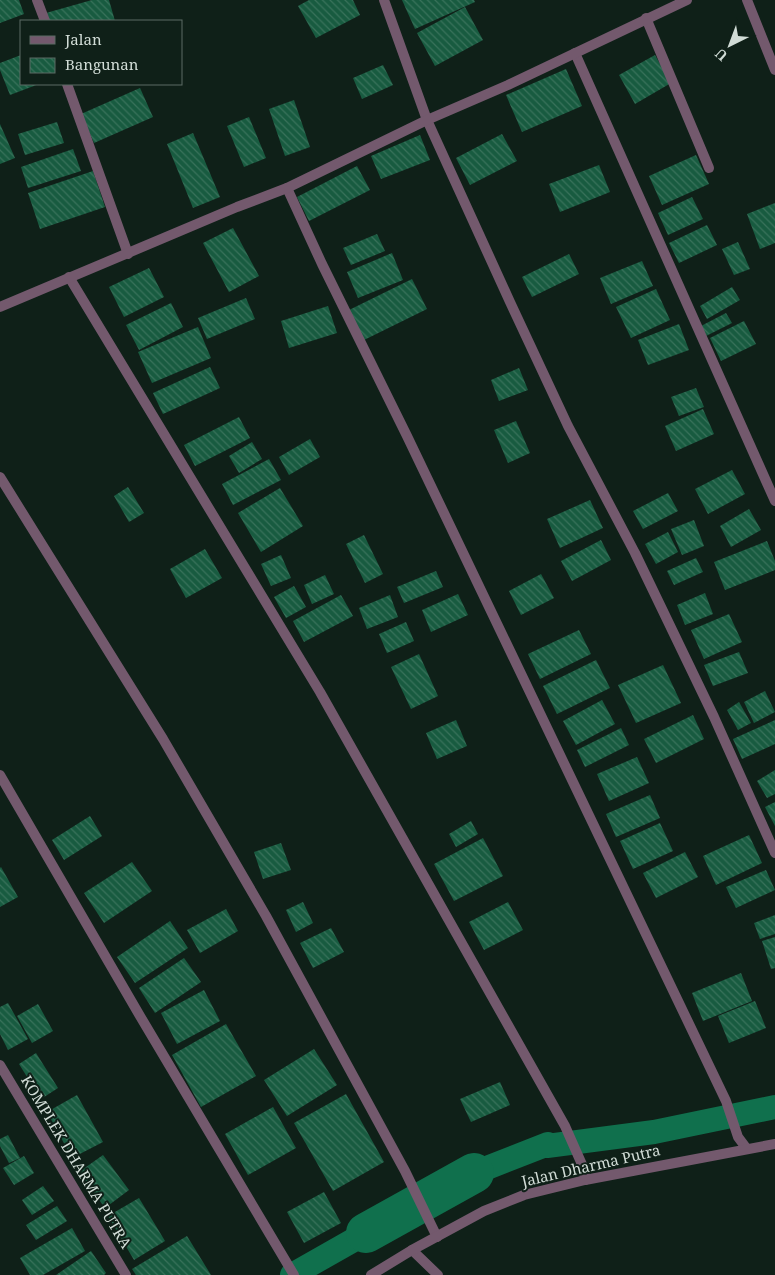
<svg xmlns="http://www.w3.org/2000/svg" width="775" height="1275" font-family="'Noto Serif',serif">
  <defs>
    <pattern id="building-back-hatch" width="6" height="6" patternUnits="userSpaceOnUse" patternTransform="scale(1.25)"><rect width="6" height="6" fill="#185b40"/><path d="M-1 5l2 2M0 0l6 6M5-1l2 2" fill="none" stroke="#39725b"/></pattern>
  </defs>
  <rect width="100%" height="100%" fill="#0f2018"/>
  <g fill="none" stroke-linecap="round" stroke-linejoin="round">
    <!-- canal -->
    <g stroke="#10704d" stroke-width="24">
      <polyline points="474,1173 548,1144 547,1146 654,1132 775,1107"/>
      <polyline points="292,1275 366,1233"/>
    </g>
    <!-- river -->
    <polyline stroke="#10704d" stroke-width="40" points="366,1233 474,1173"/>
  </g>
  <!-- building -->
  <g fill="url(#building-back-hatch)">
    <polygon points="0,0 19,0 24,14 0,23"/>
    <polygon points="92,0 109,0 115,21 48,21 46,13"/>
    <polygon points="309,0 353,0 360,15 316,38 298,6"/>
    <polygon points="402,0 474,0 475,2 415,29"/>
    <polygon points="465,7 483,40 435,66 417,33"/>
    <polygon points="21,55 21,84 39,84 10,95 0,70 0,63"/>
    <polygon points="655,55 671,83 635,104 619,75"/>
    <polygon points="383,65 393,85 362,99 353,78"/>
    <polygon points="566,69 582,106 522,132 506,95"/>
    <polygon points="140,88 153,117 94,143 81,114"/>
    <polygon points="294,100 310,147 285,156 269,109"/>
    <polygon points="249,117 266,158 244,167 227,126"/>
    <polygon points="57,122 64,143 25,155 18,134"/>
    <polygon points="0,124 15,158 0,164"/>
    <polygon points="193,133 220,197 193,208 167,144"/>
    <polygon points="502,134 517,161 470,185 456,158"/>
    <polygon points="420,135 430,160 381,179 371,156"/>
    <polygon points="73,149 81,171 28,188 21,167"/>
    <polygon points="696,155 709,184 662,205 649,176"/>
    <polygon points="599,165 610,192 560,212 549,184"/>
    <polygon points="357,166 370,190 309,221 297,197"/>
    <polygon points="93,171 105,207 40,229 28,193"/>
    <polygon points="692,197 703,219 668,235 658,213"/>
    <polygon points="775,203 775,243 760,249 747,214"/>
    <polygon points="707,225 717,245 679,263 669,243"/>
    <polygon points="233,228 259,276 229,292 203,243"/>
    <polygon points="377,234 385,251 351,265 343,248"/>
    <polygon points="738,242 750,269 734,275 722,249"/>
    <polygon points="392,253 403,280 358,298 347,272"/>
    <polygon points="569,254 579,274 532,297 522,277"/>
    <polygon points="642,261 653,286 611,304 600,278"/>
    <polygon points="149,268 164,297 124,317 109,287"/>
    <polygon points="412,279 427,309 362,341 347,311"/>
    <polygon points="732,287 740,300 707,319 700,306"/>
    <polygon points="656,289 670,320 631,338 616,307"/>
    <polygon points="246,298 255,319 207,339 198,318"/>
    <polygon points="171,303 183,327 139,350 126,325"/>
    <polygon points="328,306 337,333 289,348 281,321"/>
    <polygon points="726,313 732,323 706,336 701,326"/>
    <polygon points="744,321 756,344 721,361 710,338"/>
    <polygon points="679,324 689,350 648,365 638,340"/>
    <polygon points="198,327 211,358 152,383 138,352"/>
    <polygon points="210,367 220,388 163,414 153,393"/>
    <polygon points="519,368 528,390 499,401 491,380"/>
    <polygon points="696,388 704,407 679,416 671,397"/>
    <polygon points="703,409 714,434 676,451 665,426"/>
    <polygon points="239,417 250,438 195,466 184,445"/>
    <polygon points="516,421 530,453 508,463 494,430"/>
    <polygon points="310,439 320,457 289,475 279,457"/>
    <polygon points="252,442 262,459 239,473 229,456"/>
    <polygon points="269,459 281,480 233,505 222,484"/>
    <polygon points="732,470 745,494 708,514 695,489"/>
    <polygon points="128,487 144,513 129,522 114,496"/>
    <polygon points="280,488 303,526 261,552 238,513"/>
    <polygon points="668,493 678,511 643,529 633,511"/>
    <polygon points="590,500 603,528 560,548 547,519"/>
    <polygon points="749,509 761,530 731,547 720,526"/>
    <polygon points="694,520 704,546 682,555 671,529"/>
    <polygon points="668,532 678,552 656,564 645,544"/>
    <polygon points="364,535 383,574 365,583 346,544"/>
    <polygon points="601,540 611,560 572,581 561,561"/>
    <polygon points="767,541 775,561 775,570 725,590 714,562"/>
    <polygon points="205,549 222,578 186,598 170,569"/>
    <polygon points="281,555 291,578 271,586 261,564"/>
    <polygon points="696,558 703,572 674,585 667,571"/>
    <polygon points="436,571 443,587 404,603 397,587"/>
    <polygon points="541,574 554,598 521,615 509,591"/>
    <polygon points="325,575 334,594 312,604 304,585"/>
    <polygon points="294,586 306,607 286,618 274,597"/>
    <polygon points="705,593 713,614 685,625 677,605"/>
    <polygon points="458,594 468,615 431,632 422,610"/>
    <polygon points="341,595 353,616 304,642 293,621"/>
    <polygon points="390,595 398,617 367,629 359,608"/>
    <polygon points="729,614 742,642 704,659 691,630"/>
    <polygon points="406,622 414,641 387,653 379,634"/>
    <polygon points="579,630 591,654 540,679 528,654"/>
    <polygon points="739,652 748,673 713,686 704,665"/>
    <polygon points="419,654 438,696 411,709 391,667"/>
    <polygon points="596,660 610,688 557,714 543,686"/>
    <polygon points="663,665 681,703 636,723 618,685"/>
    <polygon points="765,691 775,712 754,723 744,702"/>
    <polygon points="602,700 615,724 576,745 563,721"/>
    <polygon points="739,702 751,723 738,730 727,710"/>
    <polygon points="693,715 704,739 656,763 644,739"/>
    <polygon points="456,720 467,746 437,759 426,733"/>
    <polygon points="775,720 775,744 742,759 733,739"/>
    <polygon points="621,728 629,745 585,767 577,750"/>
    <polygon points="637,757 649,783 609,801 597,774"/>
    <polygon points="775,770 775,794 767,798 757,781"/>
    <polygon points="650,795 660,818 616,837 606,814"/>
    <polygon points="775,802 775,826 765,807"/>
    <polygon points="90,816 102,836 64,860 52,840"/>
    <polygon points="471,821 478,834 456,847 449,834"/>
    <polygon points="660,823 673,851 633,869 620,841"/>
    <polygon points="749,835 762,863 716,885 703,856"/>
    <polygon points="483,838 503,876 454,901 434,864"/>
    <polygon points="281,843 291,870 263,879 254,852"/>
    <polygon points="685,852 698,877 656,898 643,873"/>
    <polygon points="132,862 152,891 104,923 84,893"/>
    <polygon points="1,867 18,897 0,907 0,868"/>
    <polygon points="766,870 775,890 736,908 726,887"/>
    <polygon points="303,902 313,923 296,932 286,910"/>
    <polygon points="508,902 523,930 484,950 469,922"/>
    <polygon points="226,909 238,931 200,953 187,930"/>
    <polygon points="775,915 775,934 760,939 754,923"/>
    <polygon points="170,921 188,948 135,983 117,957"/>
    <polygon points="331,928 344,952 313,968 300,943"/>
    <polygon points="775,937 775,968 771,969 762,941"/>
    <polygon points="184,958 201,982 155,1013 139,988"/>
    <polygon points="741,973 752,1001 703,1021 692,993"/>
    <polygon points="204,990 220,1021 177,1044 161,1013"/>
    <polygon points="755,1001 766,1028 729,1043 718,1016"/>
    <polygon points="8,1003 28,1039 8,1050 0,1034 0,1007"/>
    <polygon points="38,1004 53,1031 32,1043 17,1016"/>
    <polygon points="226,1024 256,1076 201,1107 172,1055"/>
    <polygon points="314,1049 337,1085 287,1116 264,1080"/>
    <polygon points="36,1053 58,1088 41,1099 19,1064"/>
    <polygon points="500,1082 510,1105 471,1122 460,1099"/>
    <polygon points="346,1094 384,1162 333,1191 294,1123"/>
    <polygon points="77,1095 103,1142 72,1158 47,1112"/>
    <polygon points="273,1107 296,1148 248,1175 225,1134"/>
    <polygon points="8,1135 20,1158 9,1163 0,1146 0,1139"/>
    <polygon points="103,1155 129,1190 105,1208 79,1172"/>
    <polygon points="24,1156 34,1173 14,1185 3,1168"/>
    <polygon points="43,1186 54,1201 32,1215 22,1200"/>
    <polygon points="324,1192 341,1223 304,1243 287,1212"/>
    <polygon points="139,1198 165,1241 134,1260 108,1216"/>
    <polygon points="57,1206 67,1221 36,1240 26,1225"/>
    <polygon points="72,1228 85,1251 43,1275 30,1275 20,1258"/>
    <polygon points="187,1236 211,1275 136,1275 132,1269"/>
    <polygon points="91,1251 106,1273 104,1275 56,1275"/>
  </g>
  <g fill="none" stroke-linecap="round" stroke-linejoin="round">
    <!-- street -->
    <g stroke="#73596d" stroke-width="10">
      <polyline points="37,0 45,21"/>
      <polyline points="384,0 427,120 510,302 568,426 635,553 714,717 775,853"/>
      <polyline points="747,0 775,70"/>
      <polyline points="646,18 709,168"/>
      <polyline points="575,53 775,501"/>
      <polyline points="67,84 128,254"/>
      <polyline points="287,188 322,264 407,436 726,1101 738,1137 747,1149"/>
      <polyline points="69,277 320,692 565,1126 584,1169 585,1180"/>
      <polyline points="0,307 237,207 287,188 427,120 508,85 687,0"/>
      <polyline points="0,477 163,739 266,916 405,1171 437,1237"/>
      <polyline points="0,775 140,1016 294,1275"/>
      <polyline points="0,1065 126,1275"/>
      <polyline points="412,1250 438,1275"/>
      <polyline points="371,1275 412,1250 484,1211 524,1195 585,1180 775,1144"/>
    </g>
  </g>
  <g text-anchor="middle" stroke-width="4" stroke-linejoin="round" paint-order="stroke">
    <!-- street labels -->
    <g font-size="15" fill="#d1dcd6" stroke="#0f2018">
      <text transform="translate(76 1162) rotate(59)" y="5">KOMPLEK DHARMA PUTRA</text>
      <text transform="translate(591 1166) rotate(-13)" y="5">Jalan Dharma Putra</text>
    </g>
  </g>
  <!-- legend -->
  <rect x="20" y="20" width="162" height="65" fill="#0f2018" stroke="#5d6b64"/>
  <rect x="30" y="36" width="25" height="8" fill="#73596d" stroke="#5d6b64"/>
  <text x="65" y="45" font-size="15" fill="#d1dcd6">Jalan</text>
  <rect x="30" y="58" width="25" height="15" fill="url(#building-back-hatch)" stroke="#5d6b64"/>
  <text x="65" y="70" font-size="15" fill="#d1dcd6">Bangunan</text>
  <!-- north arrow -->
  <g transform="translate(730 45) rotate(222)" stroke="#0f2018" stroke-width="4" paint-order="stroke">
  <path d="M0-4L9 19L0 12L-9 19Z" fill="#d1dcd6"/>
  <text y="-8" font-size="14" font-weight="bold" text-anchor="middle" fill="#d1dcd6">U</text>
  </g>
</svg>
